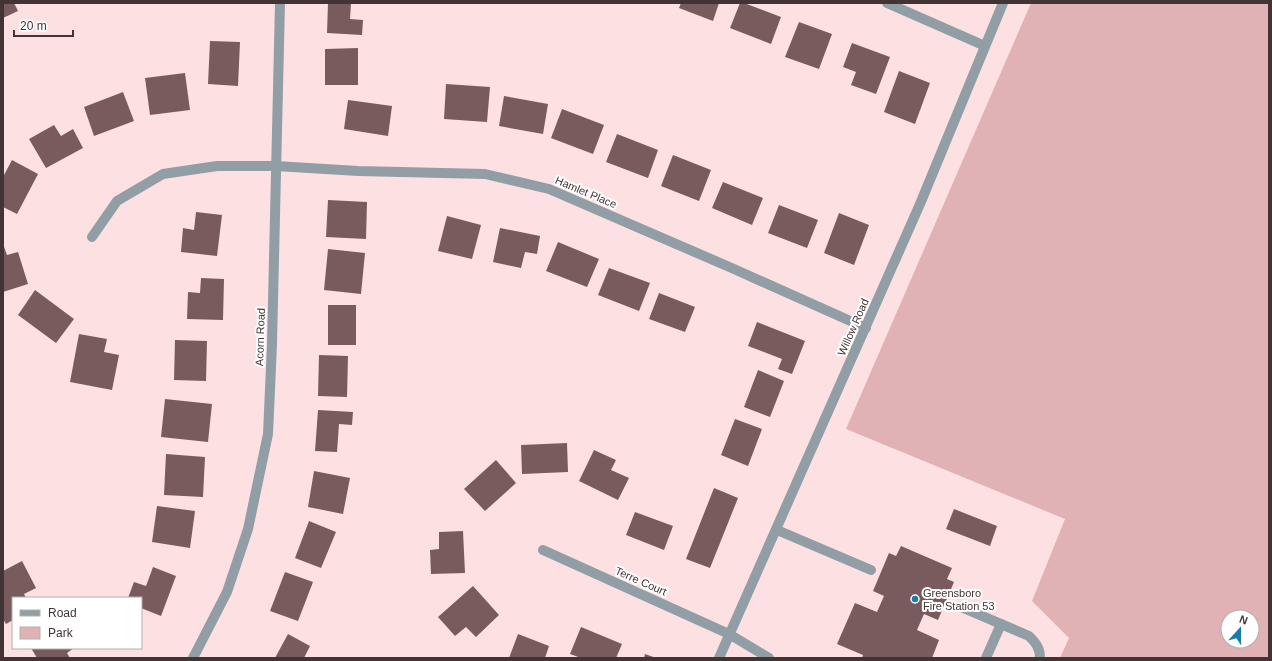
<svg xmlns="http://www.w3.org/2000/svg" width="1272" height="661" font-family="Arial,sans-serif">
  <rect width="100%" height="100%" fill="#fde1e2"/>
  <!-- green -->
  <path fill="#e1b2b5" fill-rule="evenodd" d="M 1031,3 L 1269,3 L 1269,658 L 1060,658 L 1069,638 L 1032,601 L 1065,519 L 846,429 ZM 1228,617 L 1252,617 L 1252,641 L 1228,641 Z"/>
  <!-- building -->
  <g fill="#795b5d">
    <polygon points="3,3 14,3 18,11 3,18"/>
    <polygon points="328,3 351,3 350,19 363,20 362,35 327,33"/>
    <polygon points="681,3 719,3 713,21 679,8"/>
    <polygon points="740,3 744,3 781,17 771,44 730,28"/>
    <polygon points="799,22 832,34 819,69 785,57"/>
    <polygon points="210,41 240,42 238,86 208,84"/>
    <polygon points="852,43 890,57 876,94 851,85 856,72 843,67"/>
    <polygon points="358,48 358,85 325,85 325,49"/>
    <polygon points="899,71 930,83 915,124 884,112"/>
    <polygon points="185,73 190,110 150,115 145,78"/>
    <polygon points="446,84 490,87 487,122 444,119"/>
    <polygon points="123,92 134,121 94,136 84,107"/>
    <polygon points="504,96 548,104 543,134 499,126"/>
    <polygon points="348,100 392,106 388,136 344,129"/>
    <polygon points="562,109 604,125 593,154 551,138"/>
    <polygon points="54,125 61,136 73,129 83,148 46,168 29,139"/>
    <polygon points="617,134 658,150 648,178 606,162"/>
    <polygon points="673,155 711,170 699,201 661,186"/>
    <polygon points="12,160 38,174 17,214 3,207 3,177"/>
    <polygon points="723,182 763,198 752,225 712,208"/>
    <polygon points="328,200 367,202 366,239 326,237"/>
    <polygon points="779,205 818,220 807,248 768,233"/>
    <polygon points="196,212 222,215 217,256 181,252 183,228 194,230"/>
    <polygon points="839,213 869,225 854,265 824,253"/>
    <polygon points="447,216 481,225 472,259 438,251"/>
    <polygon points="500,228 540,236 537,254 525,252 521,268 493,262"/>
    <polygon points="558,242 599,259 587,287 546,271"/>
    <polygon points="3,244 7,255 18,252 28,284 3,292"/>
    <polygon points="328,249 365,253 361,294 324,290"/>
    <polygon points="609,268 650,283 639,311 598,295"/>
    <polygon points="201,278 224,279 223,320 187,319 188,292 200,293"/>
    <polygon points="35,290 74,319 56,343 18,315"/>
    <polygon points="659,293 695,307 685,332 649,319"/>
    <rect x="328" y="305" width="28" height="40"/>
    <polygon points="757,322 805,341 792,374 778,369 782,359 748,346"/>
    <polygon points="79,334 107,339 104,352 119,355 112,390 70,382"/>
    <polygon points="175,340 207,341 206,381 174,380"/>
    <polygon points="319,355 348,356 347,397 318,396"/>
    <polygon points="758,370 784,381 770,417 744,407"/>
    <polygon points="165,399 212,404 208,442 161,437"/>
    <polygon points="318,410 353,412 352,425 339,424 337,452 315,451"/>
    <polygon points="735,419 762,429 748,466 721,455"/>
    <polygon points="567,443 568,472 522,474 521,445"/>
    <polygon points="594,450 616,460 611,470 629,478 618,500 579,481"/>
    <polygon points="166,454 205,457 203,497 164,495"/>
    <polygon points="496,460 516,483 485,511 464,489"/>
    <polygon points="314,471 350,478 343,514 308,507"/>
    <polygon points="714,488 738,498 710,568 686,559"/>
    <polygon points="157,506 195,511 190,548 152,542"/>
    <polygon points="954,509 997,526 990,546 946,529"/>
    <polygon points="635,512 673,526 664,550 626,535"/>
    <polygon points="309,521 336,532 321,568 295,558"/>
    <polygon points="463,531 465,573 431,574 430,550 439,549 439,532"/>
    <polygon points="901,546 952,568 947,579 954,582 938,620 924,614 917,630 939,640 932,658 862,658 863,655 837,644 855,603 877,612 884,596 873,591 889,553 896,556"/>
    <polygon points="22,561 36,588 24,594 26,598 13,598 13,620 6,624 3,619 3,571"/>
    <polygon points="153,567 176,576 161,616 141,608 141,598 128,598 134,582 146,586"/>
    <polygon points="285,572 313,582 298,621 270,611"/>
    <polygon points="473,586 499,615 476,637 466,627 455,636 438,617"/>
    <polygon points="581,627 622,644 616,658 581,658 570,654"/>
    <polygon points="288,634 310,646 304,658 275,658"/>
    <polygon points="518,634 549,646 545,658 509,658"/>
    <polygon points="31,648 74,648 67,653 70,658 37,658"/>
    <polygon points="645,654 656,658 644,658"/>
  </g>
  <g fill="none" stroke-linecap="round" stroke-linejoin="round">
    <!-- service -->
    <g stroke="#929ea5" stroke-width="10">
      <polyline points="777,530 871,570"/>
      <path d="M 961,607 L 1029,636 C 1036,643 1040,648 1040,658"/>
      <polyline points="729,634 769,658"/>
      <polyline points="986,658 1001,624"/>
    </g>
    <!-- minor -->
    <g stroke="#929ea5" stroke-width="10">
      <polyline points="887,3 985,46"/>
      <polyline points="92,237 117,201 163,174 217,166 276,166 358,171 485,174 549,189 734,269 866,328"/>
      <polyline points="543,550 729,634"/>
      <polyline points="193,658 227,592 248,529 268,434 272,344 280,3"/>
    </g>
    <!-- tertiary -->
    <polyline stroke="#929ea5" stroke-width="10" points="719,658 920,204 1003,3"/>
  </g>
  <!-- markers -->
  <circle fill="#177da8" stroke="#fff" stroke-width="1.5" cx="915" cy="599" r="4"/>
  <g text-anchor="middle" stroke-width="4" stroke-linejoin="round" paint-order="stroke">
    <!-- street labels -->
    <g font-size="11" fill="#423435" stroke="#fff">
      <text transform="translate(586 192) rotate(23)" y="4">Hamlet Place</text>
      <text transform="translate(853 327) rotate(-66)" y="4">Willow Road</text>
      <text transform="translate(260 337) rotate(-88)" y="4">Acorn Road</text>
      <text transform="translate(641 581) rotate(24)" y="4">Terre Court</text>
    </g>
    <!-- poi labels -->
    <g font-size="11" fill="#423435" stroke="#fff" text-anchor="start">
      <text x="923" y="597">Greensboro<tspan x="923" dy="13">Fire Station 53</tspan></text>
    </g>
  </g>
  <!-- border -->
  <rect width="1272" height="661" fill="none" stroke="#423435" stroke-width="8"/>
  <!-- legend -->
  <rect x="12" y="597" width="130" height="52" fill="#ffffff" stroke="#b3aeae"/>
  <rect x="20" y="610" width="20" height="6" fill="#929ea5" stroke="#b3aeae"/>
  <text x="48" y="617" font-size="12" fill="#423435">Road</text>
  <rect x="20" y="627" width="20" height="12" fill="#e1b2b5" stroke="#b3aeae"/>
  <text x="48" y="637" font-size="12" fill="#423435">Park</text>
  <!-- north arrow -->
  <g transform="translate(1240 629) rotate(21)"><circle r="19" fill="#ffffff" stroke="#b3aeae"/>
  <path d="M0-3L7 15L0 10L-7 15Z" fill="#177da8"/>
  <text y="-6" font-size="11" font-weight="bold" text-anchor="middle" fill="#423435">N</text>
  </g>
  <!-- scale -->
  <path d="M14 30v6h59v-6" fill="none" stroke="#423435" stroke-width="2"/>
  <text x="20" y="30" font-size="12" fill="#423435" stroke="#ffffff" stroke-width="3" paint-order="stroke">20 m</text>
</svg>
